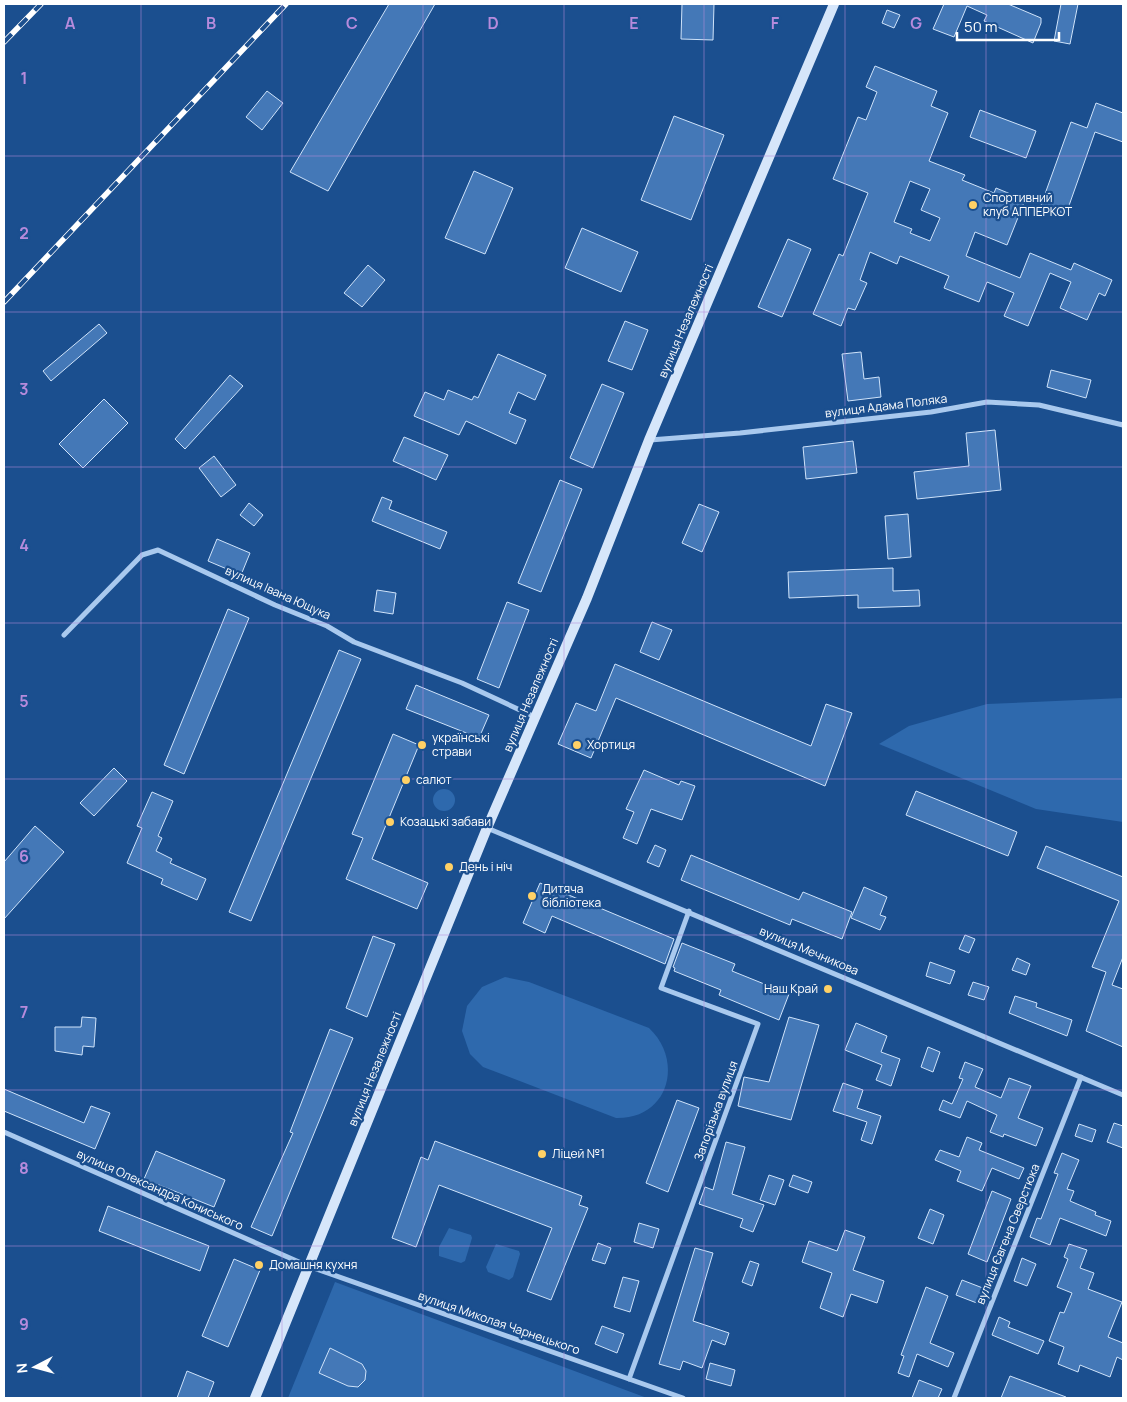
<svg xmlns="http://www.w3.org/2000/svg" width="1127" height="1402" font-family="Manrope,sans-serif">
  <rect width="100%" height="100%" fill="#1b4f8f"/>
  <!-- green -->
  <g fill="#2e69ad">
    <polygon points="1123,698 1123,822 1036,809 879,744 909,726 987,704"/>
    <circle cx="444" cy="800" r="11"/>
    <path d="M 505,977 L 529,982 L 649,1028 C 684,1061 669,1119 616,1118 L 483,1067 L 470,1054 L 462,1031 L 467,1006 L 482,987 Z"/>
    <polygon points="449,1228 471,1235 472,1238 465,1261 461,1263 439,1256 439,1247"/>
    <polygon points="496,1244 519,1251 520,1254 513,1277 509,1280 488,1272 486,1267"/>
    <polygon points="335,1282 647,1398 288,1398"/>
  </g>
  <!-- building -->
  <g fill="#4478b7" stroke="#cfe3fa" fill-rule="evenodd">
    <polygon points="389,4 435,4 328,191 290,172"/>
    <polygon points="682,4 714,4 713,40 681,39"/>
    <polygon points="944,4 1008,4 1041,18 1041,23 1033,43 984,21 987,15 967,6 954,37 933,29"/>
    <polygon points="1061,4 1078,4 1070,44 1054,41"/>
    <polygon points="887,10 900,15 894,28 882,23"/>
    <path d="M 875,66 L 937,91 L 931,106 L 948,113 L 929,161 L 965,175 L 962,180 L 994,193 L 996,188 L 1025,200 L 1007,245 L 975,232 L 966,256 L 1020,278 L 1030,253 L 1071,270 L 1074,263 L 1112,280 L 1105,296 L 1099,293 L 1087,320 L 1060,308 L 1071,282 L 1050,273 L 1028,326 L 1004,316 L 1014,293 L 987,282 L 979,302 L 944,288 L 949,276 L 900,256 L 897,264 L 870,252 L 860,280 L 867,283 L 855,310 L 848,308 L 841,326 L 813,314 L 839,254 L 843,256 L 868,193 L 833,179 L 858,117 L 866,120 L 877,92 L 866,87 ZM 910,181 L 930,189 L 921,210 L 940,218 L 930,241 L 910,233 L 912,229 L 894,222 Z"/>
    <polygon points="267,91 283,103 262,130 246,117"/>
    <polygon points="1096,103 1123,113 1123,142 1095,132 1066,214 1041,205 1071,122 1087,128"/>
    <polygon points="980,110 1036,131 1026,158 970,137"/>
    <polygon points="674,116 724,135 691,220 641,200"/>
    <polygon points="474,171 513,188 485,254 445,238"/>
    <polygon points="582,228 638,252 621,292 565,268"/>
    <polygon points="788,239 811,249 782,317 758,307"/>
    <polygon points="368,265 385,280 362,307 344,293"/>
    <polygon points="625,321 648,330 632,370 608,361"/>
    <polygon points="99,324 107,333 51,381 43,371"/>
    <polygon points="861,352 864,379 879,377 881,397 848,401 842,354"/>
    <polygon points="498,354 546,375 535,400 518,392 509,413 526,420 516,444 466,421 459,435 414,416 425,392 444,400 448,390 472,400 474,396 478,398"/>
    <polygon points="1051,370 1091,380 1086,398 1047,387"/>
    <polygon points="230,375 243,386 185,449 175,439"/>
    <polygon points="602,384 624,393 593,468 570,458"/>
    <polygon points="104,399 128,423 83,468 59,444"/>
    <polygon points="995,430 1001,490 917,499 914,472 969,466 966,433"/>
    <polygon points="404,437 448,455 436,480 393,461"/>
    <polygon points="853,441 857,473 806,479 803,447"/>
    <polygon points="214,456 236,485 221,497 199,468"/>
    <polygon points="560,480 582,489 541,592 518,583"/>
    <polygon points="382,497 392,501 389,509 447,532 440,549 372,521"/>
    <polygon points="249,503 263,515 254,526 240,515"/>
    <polygon points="699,504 719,512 702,552 682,543"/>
    <polygon points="908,514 911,557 888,559 885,516"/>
    <polygon points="217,539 250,553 241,575 208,561"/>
    <polygon points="893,568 893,591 919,590 920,606 858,608 858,595 789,598 788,572"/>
    <polygon points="377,590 396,593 393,614 374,611"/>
    <polygon points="507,602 529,610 499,688 477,679"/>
    <polygon points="228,609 249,618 184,774 164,765"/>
    <polygon points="652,622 672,630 659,660 640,652"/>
    <polygon points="339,650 361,659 251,921 229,912"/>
    <polygon points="615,664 811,746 826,704 852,713 825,786 616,698 591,758 558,744 576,703 596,711"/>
    <polygon points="416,685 489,715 479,738 406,709"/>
    <polygon points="393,734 419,745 372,859 428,883 417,909 346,879 363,838 352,834"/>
    <polygon points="114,768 127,781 94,816 80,803"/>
    <polygon points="644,770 679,785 681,781 695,786 682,820 651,809 637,844 623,838 634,812 626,809"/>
    <polygon points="916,791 1017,832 1008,856 906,815"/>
    <polygon points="152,792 173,801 158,836 162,838 156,851 172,859 170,863 206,879 197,900 161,884 163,879 127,863 142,828 137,826"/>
    <polygon points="35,826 64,852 4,919 4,862"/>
    <polygon points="655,845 666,850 659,867 647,862"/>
    <polygon points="1046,846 1123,877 1123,957 1112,985 1123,989 1123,1047 1086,1031 1106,972 1092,967 1119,901 1037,868"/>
    <polygon points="691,855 799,900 803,892 852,912 842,939 792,919 790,925 681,880"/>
    <polygon points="540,883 674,939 665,964 552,916 545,933 523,923"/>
    <polygon points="864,887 887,897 880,915 886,917 880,930 851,918"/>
    <polygon points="965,935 975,939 969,953 959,949"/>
    <polygon points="373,936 395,944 367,1017 346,1008"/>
    <polygon points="682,943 735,964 732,971 789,994 779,1020 719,995 721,990 674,971 675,968 673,967"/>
    <polygon points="1017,958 1030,964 1026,975 1012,970"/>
    <polygon points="930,962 955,971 950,984 926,976"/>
    <polygon points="973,982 989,987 984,1000 968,995"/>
    <polygon points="1015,996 1037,1003 1036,1007 1072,1020 1067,1036 1009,1013"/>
    <polygon points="82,1017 96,1018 94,1047 83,1046 82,1055 55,1051 55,1027 81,1027"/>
    <polygon points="789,1017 819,1025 791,1120 738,1106 744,1077 769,1082"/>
    <polygon points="856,1023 887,1036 881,1052 900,1059 891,1086 876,1080 882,1065 845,1050"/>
    <polygon points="330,1029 353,1038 272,1236 251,1227 293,1133 290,1132"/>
    <polygon points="928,1047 940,1052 933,1072 921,1067"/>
    <polygon points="965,1062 983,1069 975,1087 1001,1098 1009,1078 1031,1086 1018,1118 1043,1128 1036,1146 1004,1134 1003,1137 990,1132 997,1115 967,1101 960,1118 939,1110 943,1100 952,1104 963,1079 959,1078"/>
    <polygon points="843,1083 863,1090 857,1108 881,1116 872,1144 861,1140 867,1122 833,1111"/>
    <polygon points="4,1089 84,1123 91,1106 110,1113 95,1149 4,1111"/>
    <polygon points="677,1100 699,1108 668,1192 646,1183"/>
    <polygon points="1114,1123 1123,1126 1123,1148 1107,1142"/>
    <polygon points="1079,1124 1096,1130 1092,1142 1075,1136"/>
    <polygon points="967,1137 982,1143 979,1150 1024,1168 1019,1179 992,1168 982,1191 957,1181 961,1171 935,1160 940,1150 959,1157"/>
    <polygon points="435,1141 582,1196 579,1205 588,1208 551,1300 527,1291 552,1228 439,1185 416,1247 392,1238 421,1157 428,1160"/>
    <polygon points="726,1142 745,1147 732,1194 764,1205 753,1232 740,1227 743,1219 699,1204 705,1187 713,1190"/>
    <polygon points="156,1151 225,1180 214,1207 144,1179"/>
    <polygon points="1062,1153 1079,1160 1067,1189 1074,1191 1070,1201 1096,1212 1095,1215 1111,1221 1106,1236 1060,1218 1050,1245 1030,1237 1037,1218 1041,1219 1058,1174 1054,1173"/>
    <polygon points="769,1175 784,1180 775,1205 760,1200"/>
    <polygon points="793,1175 812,1182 808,1193 789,1186"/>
    <polygon points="992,1191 1011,1199 987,1262 968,1254"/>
    <polygon points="108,1206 209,1246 200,1271 99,1231"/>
    <polygon points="930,1209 944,1215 933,1244 918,1238"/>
    <polygon points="639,1223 659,1229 653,1248 634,1242"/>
    <polygon points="845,1230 865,1237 853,1270 884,1281 877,1303 851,1294 843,1317 820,1308 832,1273 802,1262 809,1241 837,1251"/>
    <polygon points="598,1243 611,1248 605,1264 592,1260"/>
    <polygon points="1069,1244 1087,1250 1080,1268 1094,1273 1088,1289 1122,1302 1108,1337 1123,1343 1123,1360 1117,1357 1110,1377 1080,1365 1078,1372 1058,1364 1064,1347 1049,1341 1060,1312 1064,1313 1072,1293 1057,1287 1068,1259 1064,1257"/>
    <polygon points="695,1248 713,1253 693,1321 729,1333 725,1345 712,1340 702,1368 683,1361 680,1370 659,1364"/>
    <polygon points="1022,1258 1036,1264 1027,1286 1014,1281"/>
    <polygon points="234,1259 260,1270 228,1347 202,1336"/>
    <polygon points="750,1261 759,1264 752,1286 742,1282"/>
    <polygon points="623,1277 639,1281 630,1312 614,1307"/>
    <polygon points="962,1280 988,1290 982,1305 956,1295"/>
    <polygon points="926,1287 948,1296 930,1343 954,1353 948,1367 917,1354 909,1377 898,1373 904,1356 901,1355"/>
    <polygon points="999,1317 1010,1322 1008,1327 1044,1341 1038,1354 992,1335"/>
    <polygon points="602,1326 624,1334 617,1353 595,1344"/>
    <polygon points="330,1348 362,1364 366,1371 365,1380 358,1387 348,1386 319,1373"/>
    <polygon points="710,1363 735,1370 731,1386 706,1379"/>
    <polygon points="187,1371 214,1382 208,1398 177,1398"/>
    <polygon points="1010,1376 1066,1397 1066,1398 1001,1398"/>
    <polygon points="919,1380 942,1389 938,1398 912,1398"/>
  </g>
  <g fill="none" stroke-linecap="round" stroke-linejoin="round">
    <!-- street -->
    <g stroke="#a9c9ee" stroke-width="5">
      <polyline points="650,440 740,433 931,412 987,402 1039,405 1123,425"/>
      <polyline points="64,635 142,555 158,550 275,605 327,626 354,642 462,683 535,717"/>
      <polyline points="487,828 1123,1095"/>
      <polyline points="4,1132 308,1266 683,1398"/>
      <polyline points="629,1379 758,1024 661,988 689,911"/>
      <polyline points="954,1398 1081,1077"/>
    </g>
    <!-- secondary -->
    <polyline stroke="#d6e6fa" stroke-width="10" points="255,1398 487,828 587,598 649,440 834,4"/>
    <!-- rail casing -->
    <g stroke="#fff" stroke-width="5.5">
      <g id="rail">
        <polyline points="4,42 41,4"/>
        <polyline points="4,302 286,4"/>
      </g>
    </g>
    <!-- rail -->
    <use href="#rail" stroke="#1b4f8f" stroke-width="4" stroke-dasharray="11" stroke-linecap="butt"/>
  </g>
  <!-- grid -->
  <path fill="none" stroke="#b68bdc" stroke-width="1" stroke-opacity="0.55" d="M 141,4 L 141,1398M 282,4 L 282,1398M 423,4 L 423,1398M 564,4 L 564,1398M 704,4 L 704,1398M 845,4 L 845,1398M 986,4 L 986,1398M 4,156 L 1123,156M 4,312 L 1123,312M 4,467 L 1123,467M 4,623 L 1123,623M 4,779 L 1123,779M 4,935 L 1123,935M 4,1090 L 1123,1090M 4,1246 L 1123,1246"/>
  <!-- markers -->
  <g fill="#ffd166" stroke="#1b4f8f" stroke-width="2">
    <circle cx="973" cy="205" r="5"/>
    <circle cx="422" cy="745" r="5"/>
    <circle cx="577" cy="745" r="5"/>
    <circle cx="406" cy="780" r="5"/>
    <circle cx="390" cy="822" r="5"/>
    <circle cx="449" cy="867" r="5"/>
    <circle cx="532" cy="896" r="5"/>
    <circle cx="828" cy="989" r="5"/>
    <circle cx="542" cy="1154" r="5"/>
    <circle cx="259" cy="1265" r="5"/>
  </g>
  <g text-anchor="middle" stroke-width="4.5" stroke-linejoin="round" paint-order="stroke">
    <!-- poi labels -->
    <g font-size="12" fill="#fff" stroke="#1b4f8f" text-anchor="start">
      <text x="983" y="202">Спортивний<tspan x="983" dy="14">клуб АППЕРКОТ</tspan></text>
      <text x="432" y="742">українські<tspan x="432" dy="14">страви</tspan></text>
      <text x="587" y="749">Хортиця</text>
      <text x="416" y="784">салют</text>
      <text x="400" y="826">Козацькі забави</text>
      <text x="459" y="871">День і ніч</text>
      <text x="542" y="893">Дитяча<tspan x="542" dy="14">бібліотека</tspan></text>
      <text x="818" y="993" text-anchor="end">Наш Край</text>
      <text x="552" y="1158">Ліцей №1</text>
      <text x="269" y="1269">Домашня кухня</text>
    </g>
    <!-- street labels -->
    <g font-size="12" fill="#fff" stroke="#1b4f8f">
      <text transform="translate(686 321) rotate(-67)" y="4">вулиця Незалежності</text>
      <text transform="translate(886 406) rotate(-7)" y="4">вулиця Адама Поляка</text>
      <text transform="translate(278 593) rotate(24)" y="4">вулиця Івана Ющука</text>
      <text transform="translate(531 695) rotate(-67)" y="4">вулиця Незалежності</text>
      <text transform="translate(809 951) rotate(23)" y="4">вулиця Мечникова</text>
      <text transform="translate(375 1069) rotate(-68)" y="4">вулиця Незалежності</text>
      <text transform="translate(716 1111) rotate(-70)" y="4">Запорізька вулиця</text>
      <text transform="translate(160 1190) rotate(24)" y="4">вулиця Олександра Кониського</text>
      <text transform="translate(1008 1234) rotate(-68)" y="4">вулиця Євгена Сверстюка</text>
      <text transform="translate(499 1323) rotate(19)" y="4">вулиця Миколая Чарнецького</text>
    </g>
  </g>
  <g font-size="16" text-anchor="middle" font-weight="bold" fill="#b68bdc" stroke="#1b4f8f" stroke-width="4.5" stroke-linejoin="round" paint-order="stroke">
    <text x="70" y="29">A</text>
    <text x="211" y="29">B</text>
    <text x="352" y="29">C</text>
    <text x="493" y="29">D</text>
    <text x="634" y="29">E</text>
    <text x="775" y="29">F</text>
    <text x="916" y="29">G</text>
    <text x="24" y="84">1</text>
    <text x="24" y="239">2</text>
    <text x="24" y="395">3</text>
    <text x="24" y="551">4</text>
    <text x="24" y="707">5</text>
    <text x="24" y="862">6</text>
    <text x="24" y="1018">7</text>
    <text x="24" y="1174">8</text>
    <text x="24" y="1330">9</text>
  </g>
  <!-- border -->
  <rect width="1127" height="1402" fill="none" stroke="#ffffff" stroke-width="10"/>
  <!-- north arrow -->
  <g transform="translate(35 1367) rotate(264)" stroke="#1b4f8f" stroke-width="4" paint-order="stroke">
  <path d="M0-4L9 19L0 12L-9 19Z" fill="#ffffff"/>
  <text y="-8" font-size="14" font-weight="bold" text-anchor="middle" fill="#ffffff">N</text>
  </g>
  <!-- scale -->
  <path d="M957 32v8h102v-8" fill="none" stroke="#ffffff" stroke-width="2.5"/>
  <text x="964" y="32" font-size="15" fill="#ffffff" stroke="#1b4f8f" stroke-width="4" paint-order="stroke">50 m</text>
</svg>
